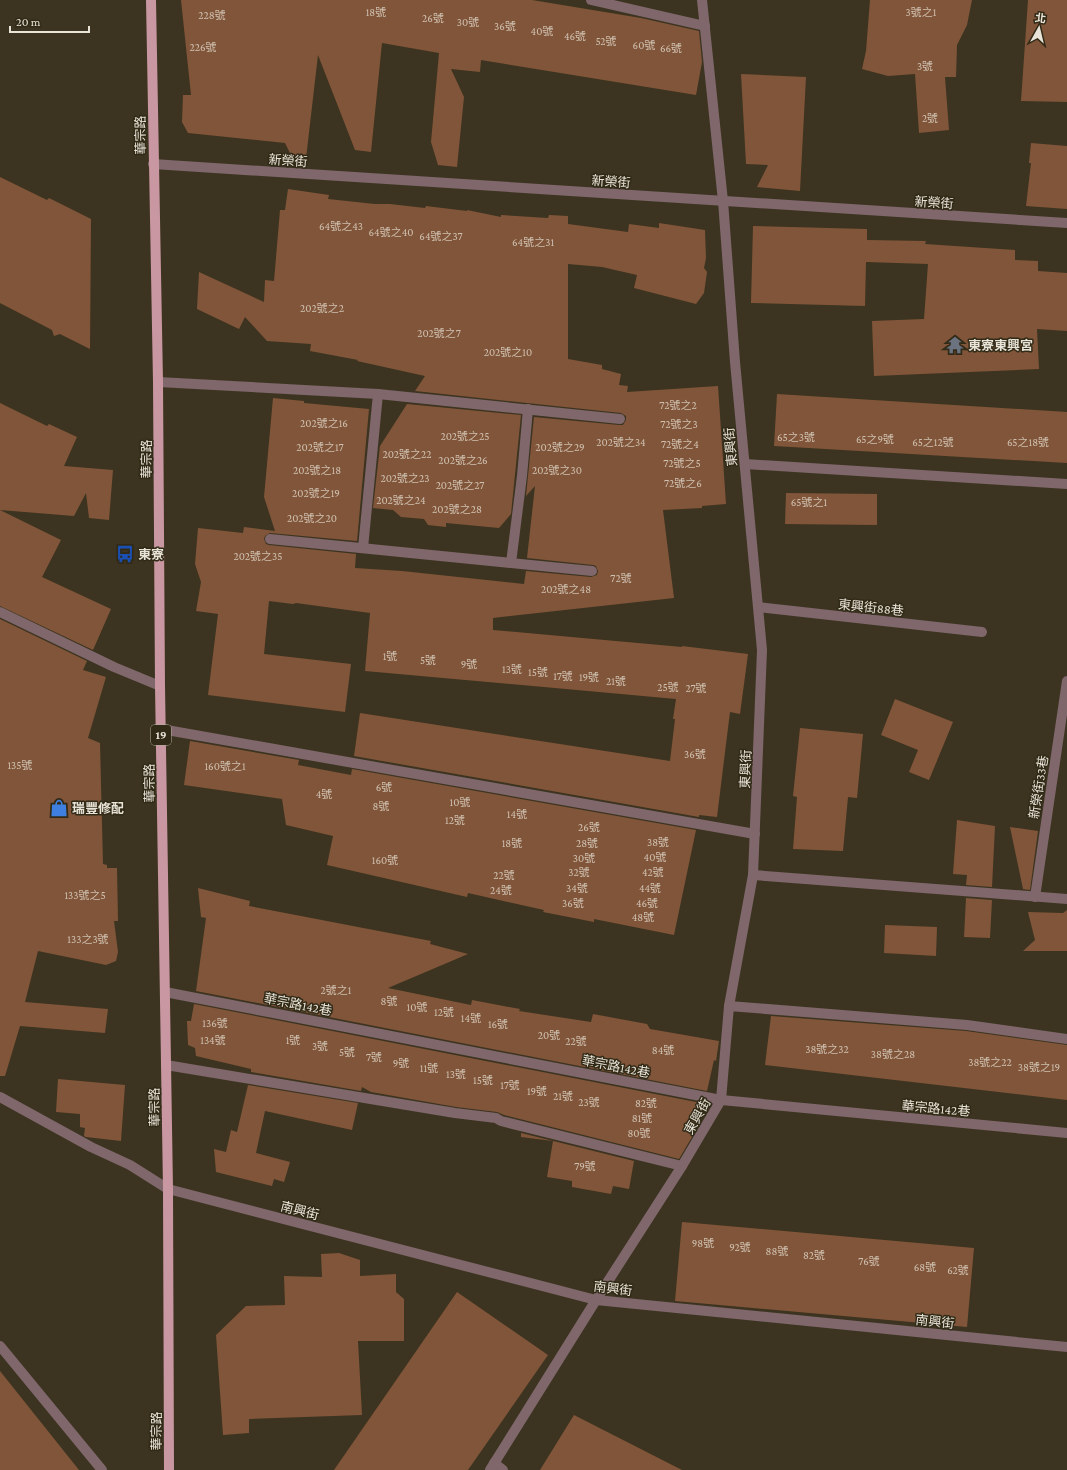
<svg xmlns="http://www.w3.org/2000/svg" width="1067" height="1470" font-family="'Crimson Pro','Noto Sans TC',serif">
  <rect width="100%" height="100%" fill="#3c3420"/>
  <!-- building -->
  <g fill="#815539">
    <polygon points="181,0 532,0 641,18 699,31 702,62 696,95 481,60 480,72 451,69 464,97 457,167 438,165 431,142 439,53 382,43 371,152 355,150 318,55 305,167 297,167 285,143 188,133 182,122 183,95 191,95"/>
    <polygon points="870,0 972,0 967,25 957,45 956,77 945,77 949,130 919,133 915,74 888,76 862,69 866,51"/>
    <polygon points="1028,0 1067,0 1067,102 1021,101"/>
    <polygon points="741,74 806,77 800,191 757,187 768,165 746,164"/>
    <polygon points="1031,143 1067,146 1067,209 1026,206 1031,163 1029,163"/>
    <polygon points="0,177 47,200 49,198 91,219 90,349 60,334 54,336 52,330 0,303"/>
    <polygon points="288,189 329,195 328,199 375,204 390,204 425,208 426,206 467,211 467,210 501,217 501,215 548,218 549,215 568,216 568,224 628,232 629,224 659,228 659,223 705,230 706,258 704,268 707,272 704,293 696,304 634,288 637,275 602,267 568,264 568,359 602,365 602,369 621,374 619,385 628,386 627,392 718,386 726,504 702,506 702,508 663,510 674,598 493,618 493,630 682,647 682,646 748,654 740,714 730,712 717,817 699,815 699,817 354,756 360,713 670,761 675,719 673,719 676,699 365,671 370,613 296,603 293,604 269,601 264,654 351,664 345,712 208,695 218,614 196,611 201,582 195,564 198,528 243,533 244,527 275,531 264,497 273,398 304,401 304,403 369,409 357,541 270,533 265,536 264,539 266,544 269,545 356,554 355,568 402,571 524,584 526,571 591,577 597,575 598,571 596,566 593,565 527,558 535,486 526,496 534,417 619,425 623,425 626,420 626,416 621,413 415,391 425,376 357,361 358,360 310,351 311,344 267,341 245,317 239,329 197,309 199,272 264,302 265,280 274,281 280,210 285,210"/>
    <polygon points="753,226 867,229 867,240 926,241 925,244 1015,250 1015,260 1038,261 1038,271 1067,273 1067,331 1037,329 1039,369 874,376 872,321 924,319 928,264 866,262 865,306 751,303"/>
    <polygon points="777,394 1067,412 1067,463 774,446"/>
    <polygon points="0,403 47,426 49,424 77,437 64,466 113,470 109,520 89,518 86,493 74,516 0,510"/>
    <polygon points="407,404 521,415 511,514 499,528 446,523 446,527 428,525 424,519 401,517 393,510 373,508 380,446"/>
    <polygon points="786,493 877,494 877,525 785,524"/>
    <polygon points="0,510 61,540 42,577 111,609 93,650 0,606"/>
    <polygon points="0,619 87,661 83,670 106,677 88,738 100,743 103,864 107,865 107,868 117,868 118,921 114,921 118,952 116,961 106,965 38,951 25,1002 108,1009 105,1033 20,1026 5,1076 0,1076"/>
    <polygon points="895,699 953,722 929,780 909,772 918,750 881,735"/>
    <polygon points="800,728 863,734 857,798 848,797 843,851 793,849 797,797 793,796"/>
    <polygon points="190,741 299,760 298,765 351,775 352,769 696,830 674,935 594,919 594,922 543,912 544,910 468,893 467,897 327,865 333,836 286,825 282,799 184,785"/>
    <polygon points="957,820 995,826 992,887 966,885 967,875 953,874"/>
    <polygon points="1010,827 1038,831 1030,890 1023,889"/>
    <polygon points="198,888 250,901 249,906 431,941 430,944 468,954 388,988 471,1005 472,1000 520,1009 519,1011 591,1022 593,1014 647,1024 650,1029 719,1041 716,1061 714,1060 707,1091 196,991 206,918 201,917"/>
    <polygon points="966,898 992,900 990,938 964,937"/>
    <polygon points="1067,910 1067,951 1023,951 1035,940 1028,912 1063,913"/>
    <polygon points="885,925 937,927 936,956 884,953"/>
    <polygon points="194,1004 701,1103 692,1137 679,1159 504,1115 497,1112 456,1107 371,1092 362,1087 361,1091 251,1072 251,1069 196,1056 195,1048 188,1045 187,1021 191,1021"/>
    <polygon points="771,1016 966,1031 1067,1045 1067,1100 765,1065"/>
    <polygon points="58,1079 125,1085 121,1141 86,1137 84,1136 85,1128 80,1127 80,1114 56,1112"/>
    <polygon points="248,1085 358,1103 352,1130 265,1111 256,1153 290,1162 284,1182 274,1179 272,1186 216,1172 214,1149 226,1152 231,1130 237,1132"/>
    <polygon points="521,1133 634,1161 629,1189 613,1186 611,1194 572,1187 572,1181 547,1177 553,1141 521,1137"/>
    <polygon points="682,1222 974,1248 967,1327 675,1301"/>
    <polygon points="339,1253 360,1260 360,1276 396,1274 396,1292 404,1299 404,1341 358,1341 362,1415 249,1419 249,1433 223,1435 216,1335 246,1306 285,1305 284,1276 322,1277 321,1254"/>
    <polygon points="457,1292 548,1355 468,1470 334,1470"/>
    <polygon points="0,1371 79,1470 0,1470"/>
    <polygon points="574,1415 682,1470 540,1470"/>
  </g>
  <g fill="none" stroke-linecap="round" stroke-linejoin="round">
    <!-- lane -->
    <g stroke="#7f676b" stroke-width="10">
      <polyline points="591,0 705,26"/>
      <polyline points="158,382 378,394 620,419"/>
      <polyline points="270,539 592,571"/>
      <polyline points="363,548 378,394"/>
      <polyline points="511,563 522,476 528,409"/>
      <polyline points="0,612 114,667 160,686"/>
      <polyline points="161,729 755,834"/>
      <polyline points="753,875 1067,899"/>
      <polyline points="1035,897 1067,681"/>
      <polyline points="165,992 721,1100 1067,1133"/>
      <polyline points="729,1006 967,1025 1067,1039"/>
      <polyline points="166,1065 455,1113 496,1118 501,1121 682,1166"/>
      <polyline points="0,1097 91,1147 130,1165 168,1189"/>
      <polyline points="0,1346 102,1470"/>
      <polyline points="494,1463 503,1470"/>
      <polyline points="490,1470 596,1300"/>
    </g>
    <!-- street -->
    <g stroke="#7f676b" stroke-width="10">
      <polyline points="153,164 1067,223"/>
      <polyline points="745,464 1067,484"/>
      <polyline points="758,607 982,632"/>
      <polyline points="168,1189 596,1300 1067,1347"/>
      <polyline points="596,1300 682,1166 721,1100 729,1006 753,875 762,650 735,362 723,201 702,0"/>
    </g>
    <!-- primary -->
    <polyline stroke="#c997a1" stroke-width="10" points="151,0 158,382 160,686 168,1189 169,1470"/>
  </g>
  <!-- icons -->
  <defs>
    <g id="temple-bare" transform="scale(1.38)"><path d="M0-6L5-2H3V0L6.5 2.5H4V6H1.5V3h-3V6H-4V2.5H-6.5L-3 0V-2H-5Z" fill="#6b7280" stroke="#312a17" stroke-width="2.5" paint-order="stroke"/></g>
    <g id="bus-bare" transform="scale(1.38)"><path d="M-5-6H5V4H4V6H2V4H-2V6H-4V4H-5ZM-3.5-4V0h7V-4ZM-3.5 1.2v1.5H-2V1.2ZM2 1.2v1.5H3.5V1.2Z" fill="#1a4fb4" stroke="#312a17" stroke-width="2.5" paint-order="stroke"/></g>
    <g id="shop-bare" transform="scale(1.38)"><path d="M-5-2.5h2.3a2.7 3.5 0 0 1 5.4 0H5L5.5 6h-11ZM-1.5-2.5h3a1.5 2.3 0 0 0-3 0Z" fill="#3f7fe0" stroke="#312a17" stroke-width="2.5" paint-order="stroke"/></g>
  </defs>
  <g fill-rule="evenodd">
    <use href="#temple-bare" x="955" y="345"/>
    <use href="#bus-bare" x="125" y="554"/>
    <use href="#shop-bare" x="59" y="808"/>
  </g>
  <g text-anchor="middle" stroke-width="3" stroke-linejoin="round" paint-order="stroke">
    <!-- number labels -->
    <g font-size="11" fill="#cfc0b0">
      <text x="376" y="16">18號</text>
      <text x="921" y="16">3號之1</text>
      <text x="212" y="19">228號</text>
      <text x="433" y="22">26號</text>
      <text x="468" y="26">30號</text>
      <text x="505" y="30">36號</text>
      <text x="542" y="35">40號</text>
      <text x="575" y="40">46號</text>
      <text x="606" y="45">52號</text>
      <text x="644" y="49">60號</text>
      <text x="203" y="51">226號</text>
      <text x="671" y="52">66號</text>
      <text x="925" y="70">3號</text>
      <text x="930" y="122">2號</text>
      <text x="341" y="230">64號之43</text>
      <text x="391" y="236">64號之40</text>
      <text x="441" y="240">64號之37</text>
      <text x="533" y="246">64號之31</text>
      <text x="322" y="312">202號之2</text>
      <text x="439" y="337">202號之7</text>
      <text x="508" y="356">202號之10</text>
      <text x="678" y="409">72號之2</text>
      <text x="324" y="427">202號之16</text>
      <text x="679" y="428">72號之3</text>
      <text x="465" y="440">202號之25</text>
      <text x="796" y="441">65之3號</text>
      <text x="875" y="443">65之9號</text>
      <text x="621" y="446">202號之34</text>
      <text x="933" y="446">65之12號</text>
      <text x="1028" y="446">65之18號</text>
      <text x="680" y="448">72號之4</text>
      <text x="320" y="451">202號之17</text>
      <text x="560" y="451">202號之29</text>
      <text x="407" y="458">202號之22</text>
      <text x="463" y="464">202號之26</text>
      <text x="682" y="467">72號之5</text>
      <text x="317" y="474">202號之18</text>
      <text x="557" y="474">202號之30</text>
      <text x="405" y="482">202號之23</text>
      <text x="683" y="487">72號之6</text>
      <text x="460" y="489">202號之27</text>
      <text x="316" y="497">202號之19</text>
      <text x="401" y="504">202號之24</text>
      <text x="809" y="506">65號之1</text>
      <text x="457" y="513">202號之28</text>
      <text x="312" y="522">202號之20</text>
      <text x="258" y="560">202號之35</text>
      <text x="621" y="582">72號</text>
      <text x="566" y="593">202號之48</text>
      <text x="390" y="660">1號</text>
      <text x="428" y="664">5號</text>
      <text x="469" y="668">9號</text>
      <text x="512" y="673">13號</text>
      <text x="538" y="676">15號</text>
      <text x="563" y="680">17號</text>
      <text x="589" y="681">19號</text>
      <text x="616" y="685">21號</text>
      <text x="668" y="691">25號</text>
      <text x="696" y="692">27號</text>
      <text x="695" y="758">36號</text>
      <text x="20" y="769">135號</text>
      <text x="225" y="770">160號之1</text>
      <text x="384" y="791">6號</text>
      <text x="324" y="798">4號</text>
      <text x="460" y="806">10號</text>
      <text x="381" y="810">8號</text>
      <text x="517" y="818">14號</text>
      <text x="455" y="824">12號</text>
      <text x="589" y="831">26號</text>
      <text x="658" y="846">38號</text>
      <text x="512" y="847">18號</text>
      <text x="587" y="847">28號</text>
      <text x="655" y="861">40號</text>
      <text x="584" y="862">30號</text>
      <text x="385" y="864">160號</text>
      <text x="579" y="876">32號</text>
      <text x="653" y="876">42號</text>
      <text x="504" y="879">22號</text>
      <text x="577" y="892">34號</text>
      <text x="650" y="892">44號</text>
      <text x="501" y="894">24號</text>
      <text x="85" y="899">133號之5</text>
      <text x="573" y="907">36號</text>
      <text x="647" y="907">46號</text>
      <text x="643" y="921">48號</text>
      <text x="88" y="943">133之3號</text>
      <text x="336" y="994">2號之1</text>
      <text x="389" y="1005">8號</text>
      <text x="417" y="1011">10號</text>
      <text x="444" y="1016">12號</text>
      <text x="471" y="1022">14號</text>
      <text x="215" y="1027">136號</text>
      <text x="498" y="1028">16號</text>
      <text x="549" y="1039">20號</text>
      <text x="213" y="1044">134號</text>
      <text x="293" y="1044">1號</text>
      <text x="576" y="1045">22號</text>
      <text x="320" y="1050">3號</text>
      <text x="827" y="1053">38號之32</text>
      <text x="663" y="1054">84號</text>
      <text x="347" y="1056">5號</text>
      <text x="893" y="1058">38號之28</text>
      <text x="374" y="1061">7號</text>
      <text x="990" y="1066">38號之22</text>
      <text x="401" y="1067">9號</text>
      <text x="1039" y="1071">38號之19</text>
      <text x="429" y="1072">11號</text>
      <text x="456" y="1078">13號</text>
      <text x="483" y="1084">15號</text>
      <text x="510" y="1089">17號</text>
      <text x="537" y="1095">19號</text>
      <text x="563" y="1100">21號</text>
      <text x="589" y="1106">23號</text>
      <text x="646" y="1107">82號</text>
      <text x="642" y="1122">81號</text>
      <text x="639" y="1137">80號</text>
      <text x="585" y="1170">79號</text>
      <text x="703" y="1247">98號</text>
      <text x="740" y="1251">92號</text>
      <text x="777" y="1255">88號</text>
      <text x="814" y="1259">82號</text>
      <text x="869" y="1265">76號</text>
      <text x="925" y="1271">68號</text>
      <text x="958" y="1274">62號</text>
    </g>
    <!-- shield labels -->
    <rect fill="#312a17" stroke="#b2ac9e" stroke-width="1" x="151" y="725" width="20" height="20" rx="3"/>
    <g font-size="12" font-weight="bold" fill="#e9e4d8">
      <text x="161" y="739">19</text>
    </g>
    <!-- street labels -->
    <g font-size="13" fill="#e9e4d8" stroke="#312a17">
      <text transform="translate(140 135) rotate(-91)" y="5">華宗路</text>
      <text transform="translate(288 160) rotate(4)" y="5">新榮街</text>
      <text transform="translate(611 181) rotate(4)" y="5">新榮街</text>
      <text transform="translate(934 202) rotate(4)" y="5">新榮街</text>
      <text transform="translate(730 447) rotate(-95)" y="5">東興街</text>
      <text transform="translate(146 459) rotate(-90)" y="5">華宗路</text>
      <text transform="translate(871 607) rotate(6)" y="5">東興街88巷</text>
      <text transform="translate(745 769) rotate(-88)" y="5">東興街</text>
      <text transform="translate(149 783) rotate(-91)" y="5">華宗路</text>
      <text transform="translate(1038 787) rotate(-81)" y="5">新榮街33巷</text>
      <text transform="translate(298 1004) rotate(11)" y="5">華宗路142巷</text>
      <text transform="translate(616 1066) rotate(11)" y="5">華宗路142巷</text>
      <text transform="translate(154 1107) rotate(-91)" y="5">華宗路</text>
      <text transform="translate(936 1108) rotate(5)" y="5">華宗路142巷</text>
      <text transform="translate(697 1116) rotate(-60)" y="5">東興街</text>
      <text transform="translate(300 1210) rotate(14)" y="5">南興街</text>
      <text transform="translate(613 1288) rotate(7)" y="5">南興街</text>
      <text transform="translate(935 1321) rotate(6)" y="5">南興街</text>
      <text transform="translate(156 1431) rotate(-90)" y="5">華宗路</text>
    </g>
    <!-- poi labels -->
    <g font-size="13" font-weight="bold" fill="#e9e4d8" stroke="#312a17" text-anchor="start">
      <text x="968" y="350">東寮東興宮</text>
      <text x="138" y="559">東寮</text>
      <text x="72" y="813">瑞豐修配</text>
    </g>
  </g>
  <!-- north arrow -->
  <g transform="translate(1039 28) rotate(8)" stroke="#312a17" stroke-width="3" paint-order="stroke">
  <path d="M0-3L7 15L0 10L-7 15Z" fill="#e9e4d8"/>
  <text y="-6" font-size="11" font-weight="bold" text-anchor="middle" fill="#e9e4d8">北</text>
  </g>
  <!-- scale -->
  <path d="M10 26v6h79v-6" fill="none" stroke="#e9e4d8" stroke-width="2"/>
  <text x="16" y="26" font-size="12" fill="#e9e4d8" stroke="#312a17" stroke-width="3" paint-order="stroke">20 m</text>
</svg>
